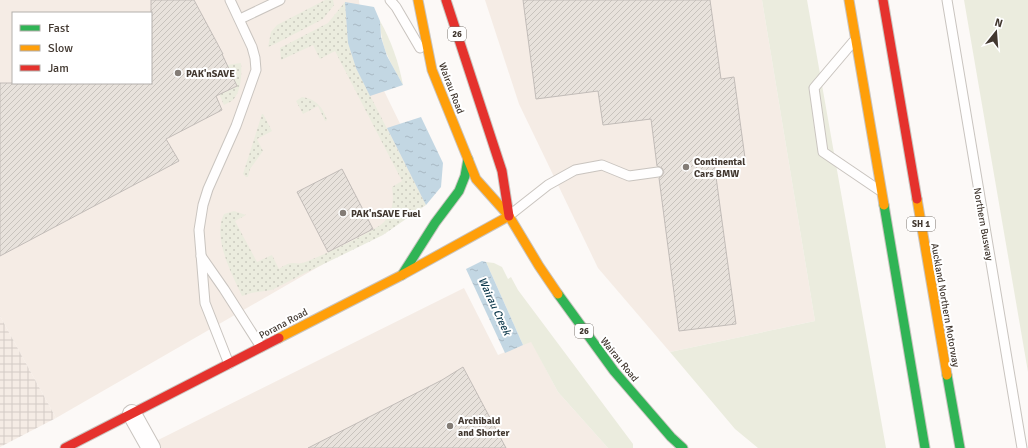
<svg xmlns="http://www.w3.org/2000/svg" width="1028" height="448" font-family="Signika,sans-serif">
  <defs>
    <pattern id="industrial-grid" width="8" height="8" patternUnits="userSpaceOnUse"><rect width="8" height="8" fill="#f5ece5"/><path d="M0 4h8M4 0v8" fill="none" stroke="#d3cbc5"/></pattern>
    <pattern id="park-dots" width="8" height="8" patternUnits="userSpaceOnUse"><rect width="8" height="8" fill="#ebecde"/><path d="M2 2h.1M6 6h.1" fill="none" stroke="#cbcbbf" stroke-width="1.8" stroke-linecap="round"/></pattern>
    <pattern id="water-ripples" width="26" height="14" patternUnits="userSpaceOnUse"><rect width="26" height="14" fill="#c3d7e3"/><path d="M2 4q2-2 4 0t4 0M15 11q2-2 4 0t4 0" fill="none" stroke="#a9b9c3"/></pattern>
    <pattern id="building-hatch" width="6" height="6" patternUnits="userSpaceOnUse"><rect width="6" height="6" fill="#e8e2dc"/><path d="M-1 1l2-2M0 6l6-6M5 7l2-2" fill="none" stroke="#c8c3bd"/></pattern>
  </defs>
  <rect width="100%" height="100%" fill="#fcf9f7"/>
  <!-- built -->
  <g fill="#f5ece5" fill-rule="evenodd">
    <path d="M 0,0 L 359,0 L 364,50 L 434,193 L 424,206 L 56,418 L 0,316 ZM 13,13 L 151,13 L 151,83 L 13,83 Z"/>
    <polygon points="485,0 762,0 815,321 670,352 598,268 519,104"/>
    <polygon points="464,288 498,355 531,341 558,392 608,448 142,448"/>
  </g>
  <!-- industrial -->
  <polygon fill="url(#industrial-grid)" points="0,316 56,418 0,447"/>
  <!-- grass -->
  <g fill="#ebecde">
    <polygon points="762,0 807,0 886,448 758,448 735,429 670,352 815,321"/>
    <polygon points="964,0 1028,0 1028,372"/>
    <path d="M 380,21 C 391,40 399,63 403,85 C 390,61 381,49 380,21 Z"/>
    <polygon points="486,262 494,263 502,267 508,279 511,277 518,290 633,444 633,448 608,448 558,392 531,342 523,345"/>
  </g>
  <!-- park -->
  <g fill="url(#park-dots)">
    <polygon points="325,0 333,0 334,5 323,19 275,44 268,47 271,32 277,25"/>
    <path d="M 345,2 L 348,43 L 356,68 L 426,205 L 383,235 L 334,259 L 305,273 L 272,290 L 251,293 L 242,296 C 232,274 212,238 224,214 L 234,211 L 246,215 L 235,221 L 257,262 L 272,255 L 279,269 C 283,266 288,263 293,263 C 296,263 299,264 302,263 C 312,261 379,229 384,222 C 393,212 394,200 392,187 L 402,181 L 335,51 L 320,59 L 313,45 L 281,60 L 280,48 L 328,23 Z"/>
    <path d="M 241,63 C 242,74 241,92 233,100 C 231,102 227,103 224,105 L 219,94 L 236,86 L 227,65 Z"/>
    <path d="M 302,97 C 316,99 323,107 327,120 L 325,121 L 318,106 L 303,114 L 296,101 Z"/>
    <polygon points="262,114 263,114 272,131 257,139 263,151 250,169 248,177 246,177 243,174"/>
  </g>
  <!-- water -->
  <g fill="url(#water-ripples)">
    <polygon points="345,2 374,7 380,21 381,37 387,56 403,85 370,96 356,68 348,43"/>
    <polygon points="421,117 443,163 441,187 426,205 387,128"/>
    <polygon points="482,261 486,262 523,345 505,353 466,269"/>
  </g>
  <!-- building -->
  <g fill="url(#building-hatch)" stroke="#c2bcb8">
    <polygon points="151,0 194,0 223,54 222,54 237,86 216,96 222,110 166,139 179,161 0,256 0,83 151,83"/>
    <polygon points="523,0 710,0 721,79 734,77 745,158 714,162 736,324 679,331 659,178 662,176 664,172 662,168 657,166 651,119 603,125 598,91 536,99"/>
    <polygon points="342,169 373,229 328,252 297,192"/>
    <polygon points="463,367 506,448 308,448 442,380"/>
  </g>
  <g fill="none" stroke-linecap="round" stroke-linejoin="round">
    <!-- lane casing -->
    <g stroke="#c9c4bf" stroke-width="11">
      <g id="lane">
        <polyline points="390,0 396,7 420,48"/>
        <polyline points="947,0 1022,448"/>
        <polyline points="240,19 280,0"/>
        <polyline points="853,42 814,88 823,152 879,190"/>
        <polyline points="510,215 548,185 575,170 602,165 629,176 658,172"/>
        <polyline points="201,256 224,289 261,347"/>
        <polyline points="229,364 205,303 199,230 203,205 208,189 236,126 256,70 255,58 252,47 230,0"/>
      </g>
    </g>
    <!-- street casing -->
    <g stroke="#c9c4bf" stroke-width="20">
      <polyline id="street" points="132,414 151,448"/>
    </g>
    <!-- fast casing -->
    <g stroke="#c9c4bf" stroke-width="11">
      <g id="fast">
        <polyline points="884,205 925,448"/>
        <polyline points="402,275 435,223 459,191 465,176 468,159"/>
        <polyline points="558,294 614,371 671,437 683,448"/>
        <polyline points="947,375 960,448"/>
      </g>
    </g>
    <!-- slow casing -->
    <g stroke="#c9c4bf" stroke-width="11">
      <g id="slow">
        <polyline points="418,0 432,70 476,179 509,216 539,266 558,294"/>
        <polyline points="849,0 884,205"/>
        <polyline points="917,199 947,375"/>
        <polyline points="279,338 402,275 509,216"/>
      </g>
    </g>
    <!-- jam casing -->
    <g stroke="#c9c4bf" stroke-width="11">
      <g id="jam">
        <polyline points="446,0 502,171 509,216"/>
        <polyline points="883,0 917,199"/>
        <polyline points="65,448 279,338"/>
      </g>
    </g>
    <!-- lane -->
    <use href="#lane" stroke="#fffefe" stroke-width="9"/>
    <!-- street -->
    <use href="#street" stroke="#fffefe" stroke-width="18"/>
    <!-- fast -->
    <use href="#fast" stroke="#30b455" stroke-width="9"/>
    <!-- slow -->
    <use href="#slow" stroke="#ff9f0a" stroke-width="9"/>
    <!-- jam -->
    <use href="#jam" stroke="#e5322d" stroke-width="9"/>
  </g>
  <!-- markers -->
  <g fill="#837c76" stroke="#fff" stroke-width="1.5">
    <circle cx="178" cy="73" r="4"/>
    <circle cx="686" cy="167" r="4"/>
    <circle cx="343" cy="213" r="4"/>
    <circle cx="450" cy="426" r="4"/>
  </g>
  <g text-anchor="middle" stroke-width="4" stroke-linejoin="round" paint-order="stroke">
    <!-- shield labels -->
    <g fill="#fff" stroke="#7b746e" stroke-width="1">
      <rect x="448" y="27" width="18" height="14" rx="3"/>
      <rect x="907" y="217" width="28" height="14" rx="3"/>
      <rect x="575" y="324" width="18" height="14" rx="3"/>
    </g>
    <g font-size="9" font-weight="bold" fill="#423830">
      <text x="457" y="37">26</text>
      <text x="921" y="227">SH 1</text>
      <text x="584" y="334">26</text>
    </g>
    <!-- poi labels -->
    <g font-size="10" font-weight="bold" fill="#423830" stroke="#fff" text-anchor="start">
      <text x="186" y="77">PAK'nSAVE</text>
      <text x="694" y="165">Continental<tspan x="694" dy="12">Cars BMW</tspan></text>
      <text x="351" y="217">PAK'nSAVE Fuel</text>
      <text x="458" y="424">Archibald<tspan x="458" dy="12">and Shorter</tspan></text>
    </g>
    <!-- street labels -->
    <g font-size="10" fill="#423830" stroke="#fff">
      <text transform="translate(452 88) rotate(69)" y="4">Wairau Road</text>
      <text transform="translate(984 224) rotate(80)" y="4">Northern Busway</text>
      <text transform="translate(946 305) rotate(80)" y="4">Auckland Northern Motorway</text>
      <text transform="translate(283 323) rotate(-28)" y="4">Porana Road</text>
      <text transform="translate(620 359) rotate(51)" y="4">Wairau Road</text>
    </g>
    <!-- water labels -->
    <g font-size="11" font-style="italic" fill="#103b4e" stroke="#fff">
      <text transform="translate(495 306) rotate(65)" y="4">Wairau Creek</text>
    </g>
  </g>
  <!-- legend -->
  <rect x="12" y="12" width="140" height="72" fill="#ffffff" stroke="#b3afac"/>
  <rect x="20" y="25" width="20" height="6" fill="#30b455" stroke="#b3afac"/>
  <text x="48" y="32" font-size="12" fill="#423830">Fast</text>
  <rect x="20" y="45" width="20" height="6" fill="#ff9f0a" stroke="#b3afac"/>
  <text x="48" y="52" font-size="12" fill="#423830">Slow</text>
  <rect x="20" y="65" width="20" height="6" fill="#e5322d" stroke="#b3afac"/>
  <text x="48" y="72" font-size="12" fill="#423830">Jam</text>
  <!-- north arrow -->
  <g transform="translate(996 32) rotate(17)" stroke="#ffffff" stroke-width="3" paint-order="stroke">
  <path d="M0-3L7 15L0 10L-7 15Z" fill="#423830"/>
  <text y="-6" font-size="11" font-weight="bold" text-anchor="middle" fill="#423830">N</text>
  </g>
</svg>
